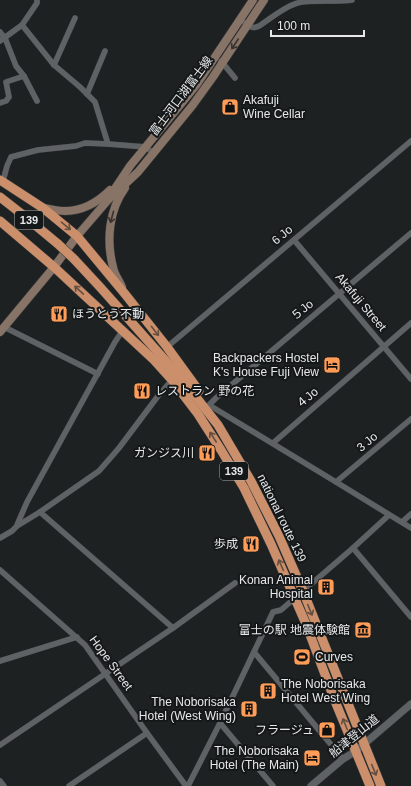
<svg xmlns="http://www.w3.org/2000/svg" width="411" height="786" font-family="Arial,'Noto Sans JP',sans-serif">
  <rect width="100%" height="100%" fill="#1e2122"/>
  <g fill="none" stroke-linecap="round" stroke-linejoin="round">
    <!-- minor casing -->
    <g stroke="#393b3d" stroke-width="6">
      <g id="minor">
        <path d="M 245,23 C 250,27 253,29 259,26 C 271,18 288,4 302,2 C 319,0 336,2 352,0"/>
        <polyline points="22,25 37,3 37,0"/>
        <polyline points="0,32 5,38 16,66 24,76 37,101"/>
        <polyline points="0,41 22,25 54,65 80,87 95,102 108,144 146,147 153,153"/>
        <polyline points="221,61 235,78"/>
        <polyline points="54,65 75,18"/>
        <polyline points="87,94 105,51"/>
        <polyline points="0,103 6,101 9,97 6,82 24,76"/>
        <polyline points="3,181 7,166 11,157 38,150 76,146 85,143 108,144"/>
        <polyline points="411,233 216,398 209,405 336,482 411,528"/>
        <polyline points="294,240 411,379"/>
        <polyline points="4,327 98,374"/>
        <polyline points="167,347 411,141"/>
        <polyline points="273,443 411,323"/>
        <polyline points="336,482 411,419"/>
        <polyline points="40,512 173,628"/>
        <polyline points="402,522 411,514"/>
        <polyline points="17,525 27,502 115,342 123,330"/>
        <polyline points="0,538 12,531 17,526 40,512 99,471 119,448 158,396 172,380"/>
        <polyline points="353,548 411,617"/>
        <polyline points="0,570 85,645 147,733 186,786"/>
        <polyline points="254,652 343,759"/>
        <polyline points="0,661 77,637"/>
        <polyline points="220,723 273,786"/>
        <polyline points="0,745 173,628 235,583"/>
        <polyline points="0,781 4,786"/>
        <polyline points="69,786 147,733"/>
        <polyline points="188,786 220,723 273,612 281,610 353,548 389,515"/>
      </g>
    </g>
    <!-- tertiary casing -->
    <g stroke="#393b3d" stroke-width="8">
      <polyline id="tertiary" points="311,786 343,759 356,751 411,704"/>
    </g>
    <!-- secondary casing -->
    <g stroke="#393b3d" stroke-width="9">
      <g id="secondary">
        <polyline points="116,187 130,166 185,99 197,84 253,0"/>
        <path d="M 43,208 C 51,209 58,211 65,211 C 83,211 98,202 110,190"/>
        <path d="M 122,287 C 119,280 114,274 113,267 C 106,240 109,210 125,188"/>
        <polyline points="0,332 54,267 77,236 108,200 138,172 192,106 213,77 264,0"/>
      </g>
    </g>
    <!-- trunk casing -->
    <g stroke="#393b3d" stroke-width="10">
      <g id="trunk">
        <polyline points="0,180 43,208 77,236 125,294 167,347 199,391"/>
        <polyline points="0,197 23,215 58,244"/>
        <polyline points="0,221 54,267 154,360 172,380 198,414 221,450 244,488 271,544 306,624 335,701 370,786"/>
        <polyline points="74,259 100,287 181,378 218,425 251,481 279,536 303,591 381,786"/>
      </g>
    </g>
    <!-- minor -->
    <use href="#minor" stroke="#5f6264" stroke-width="5.5"/>
    <!-- tertiary -->
    <use href="#tertiary" stroke="#5f6264" stroke-width="7"/>
    <!-- secondary -->
    <use href="#secondary" stroke="#887367" stroke-width="8"/>
    <!-- trunk -->
    <use href="#trunk" stroke="#cb906b" stroke-width="9"/>
    <!-- trunk-bridge casing -->
    <g stroke="#393b3d" stroke-width="10" stroke-linecap="butt">
      <polyline id="trunk-bridge" points="58,244 74,259"/>
    </g>
    <!-- trunk-bridge -->
    <use href="#trunk-bridge" stroke="#cb906b" stroke-width="9"/>
  </g>
  <!-- one-way arrows -->
  <defs><path id="oneway-shaft" d="M-6 0H5M1.5-3L5.5 0L1.5 3" fill="none" stroke-width="1.6" stroke-linecap="round" stroke-linejoin="round"/></defs>
  <g stroke="#383330">
    <use href="#oneway-shaft" transform="translate(235 44) rotate(123)"/>
    <use href="#oneway-shaft" transform="translate(112 217) rotate(105)"/>
  </g>
  <g stroke="#674e3e">
    <use href="#oneway-shaft" transform="translate(66 226) rotate(40)"/>
    <use href="#oneway-shaft" transform="translate(79 290) rotate(-137)"/>
    <use href="#oneway-shaft" transform="translate(155 331) rotate(52)"/>
    <use href="#oneway-shaft" transform="translate(213 437) rotate(-123)"/>
    <use href="#oneway-shaft" transform="translate(281 565) rotate(-114)"/>
    <use href="#oneway-shaft" transform="translate(310 610) rotate(68)"/>
    <use href="#oneway-shaft" transform="translate(345 724) rotate(-112)"/>
    <use href="#oneway-shaft" transform="translate(374 770) rotate(68)"/>
  </g>
  <!-- icons -->
  <defs>
    <g id="shop-square" transform="scale(0.9)"><rect x="-9" y="-9" width="18" height="18" rx="4" fill="#fe9c58" stroke="#151819"/><path d="M-5-2.5h2.3a2.7 3.5 0 0 1 5.4 0H5L5.5 6h-11ZM-1.5-2.5h3a1.5 2.3 0 0 0-3 0Z" fill="#111"/></g>
    <g id="restaurant-square" transform="scale(0.9)"><rect x="-9" y="-9" width="18" height="18" rx="4" fill="#fe9c58" stroke="#151819"/><path d="M-5-6h1v4h1v-4h1v4h1v-4h1v5L-1.5 .5V6h-2V.5L-5-1ZM5-6V6H3V1.5H1.5Q1.5-4 5-6Z" fill="#111"/></g>
    <g id="hotel-square" transform="scale(0.9)"><rect x="-9" y="-9" width="18" height="18" rx="4" fill="#fe9c58" stroke="#151819"/><path d="M-6-4.5h1.5V1H6V5H4.5V3h-9V5H-6ZM-4 0a1.8 1.8 0 1 1 3.6 0ZM.5 0V-2.5h3Q6-2.5 6 0Z" fill="#111"/></g>
    <g id="building-square" transform="scale(0.9)"><rect x="-9" y="-9" width="18" height="18" rx="4" fill="#fe9c58" stroke="#151819"/><path d="M-4-6H4V6H1V3H-1V6H-4ZM-2.5-4.3h1.7v1.8h-1.7ZM.8-4.3h1.7v1.8H.8ZM-2.5-1h1.7V.8h-1.7ZM.8-1h1.7V.8H.8Z" fill="#111"/></g>
    <g id="museum-square" transform="scale(0.9)"><rect x="-9" y="-9" width="18" height="18" rx="4" fill="#fe9c58" stroke="#151819"/><path d="M0-6L6-3V-2H-6V-3ZM-5-1h2V3h-2ZM-1-1h2V3h-2ZM3-1h2V3H3ZM-6 4H6V6H-6Z" fill="#111"/></g>
    <g id="stadium-square" transform="scale(0.9)"><rect x="-9" y="-9" width="18" height="18" rx="4" fill="#fe9c58" stroke="#151819"/><path d="M0-5a6.5 5 0 1 0 0 10a6.5 5 0 1 0 0-10ZM-3.5-1.8h7v3.6h-7Z" fill="#111"/></g>
  </defs>
  <g fill-rule="evenodd">
    <use href="#shop-square" x="230" y="107"/>
    <use href="#restaurant-square" x="59" y="314"/>
    <use href="#hotel-square" x="332" y="365"/>
    <use href="#restaurant-square" x="142" y="391"/>
    <use href="#restaurant-square" x="207" y="453"/>
    <use href="#restaurant-square" x="251" y="544"/>
    <use href="#building-square" x="326" y="587"/>
    <use href="#museum-square" x="363" y="630"/>
    <use href="#stadium-square" x="302" y="657"/>
    <use href="#building-square" x="268" y="691"/>
    <use href="#building-square" x="249" y="709"/>
    <use href="#shop-square" x="327" y="730"/>
    <use href="#hotel-square" x="312" y="758"/>
  </g>
  <g text-anchor="middle" stroke-width="4" stroke-linejoin="round" paint-order="stroke">
    <!-- shield labels -->
    <g fill="#151819" stroke="#a7aaab" stroke-width="1">
      <rect x="15" y="211" width="28" height="18" rx="3"/>
      <rect x="220" y="462" width="28" height="18" rx="3"/>
    </g>
    <g font-size="11" font-weight="bold" fill="#e6e8e9">
      <text x="29" y="224">139</text>
      <text x="234" y="475">139</text>
    </g>
    <!-- street labels -->
    <g font-size="12" fill="#e6e8e9" stroke="#151819">
      <text transform="translate(181 96) rotate(-53)" y="4">富士河口湖富士線</text>
      <text transform="translate(282 235) rotate(-40)" y="4">6 Jo</text>
      <text transform="translate(361 302) rotate(50)" y="4">Akafuji Street</text>
      <text transform="translate(302 310) rotate(-40)" y="4">５Jo</text>
      <text transform="translate(307 398) rotate(-41)" y="4">４Jo</text>
      <text transform="translate(367 442) rotate(-40)" y="4">3 Jo</text>
      <text transform="translate(282 518) rotate(64)" y="4">national route 139</text>
      <text transform="translate(111 663) rotate(54)" y="4">Hope Street</text>
      <text transform="translate(354 736) rotate(-39)" y="4">船津登山道</text>
    </g>
    <!-- poi labels -->
    <g font-size="12" fill="#e6e8e9" stroke="#151819" text-anchor="end">
      <text x="243" y="104" text-anchor="start">Akafuji<tspan x="243" dy="14">Wine Cellar</tspan></text>
      <text x="72" y="318" text-anchor="start">ほうとう不動</text>
      <text x="319" y="362">Backpackers Hostel<tspan x="319" dy="14">K's House Fuji View</tspan></text>
      <text x="155" y="395" text-anchor="start">レストラン 野の花</text>
      <text x="194" y="457">ガンジス川</text>
      <text x="238" y="548">歩成</text>
      <text x="313" y="584">Konan Animal<tspan x="313" dy="14">Hospital</tspan></text>
      <text x="350" y="634">富士の駅 地震体験館</text>
      <text x="315" y="661" text-anchor="start">Curves</text>
      <text x="281" y="688" text-anchor="start">The Noborisaka<tspan x="281" dy="14">Hotel West Wing</tspan></text>
      <text x="236" y="706">The Noborisaka<tspan x="236" dy="14">Hotel (West Wing)</tspan></text>
      <text x="314" y="734">フラージュ</text>
      <text x="299" y="755">The Noborisaka<tspan x="299" dy="14">Hotel (The Main)</tspan></text>
    </g>
  </g>
  <!-- scale -->
  <path d="M271 30v6h93v-6" fill="none" stroke="#e6e8e9" stroke-width="2"/>
  <text x="277" y="30" font-size="12" fill="#e6e8e9" stroke="#151819" stroke-width="3" paint-order="stroke">100 m</text>
</svg>
